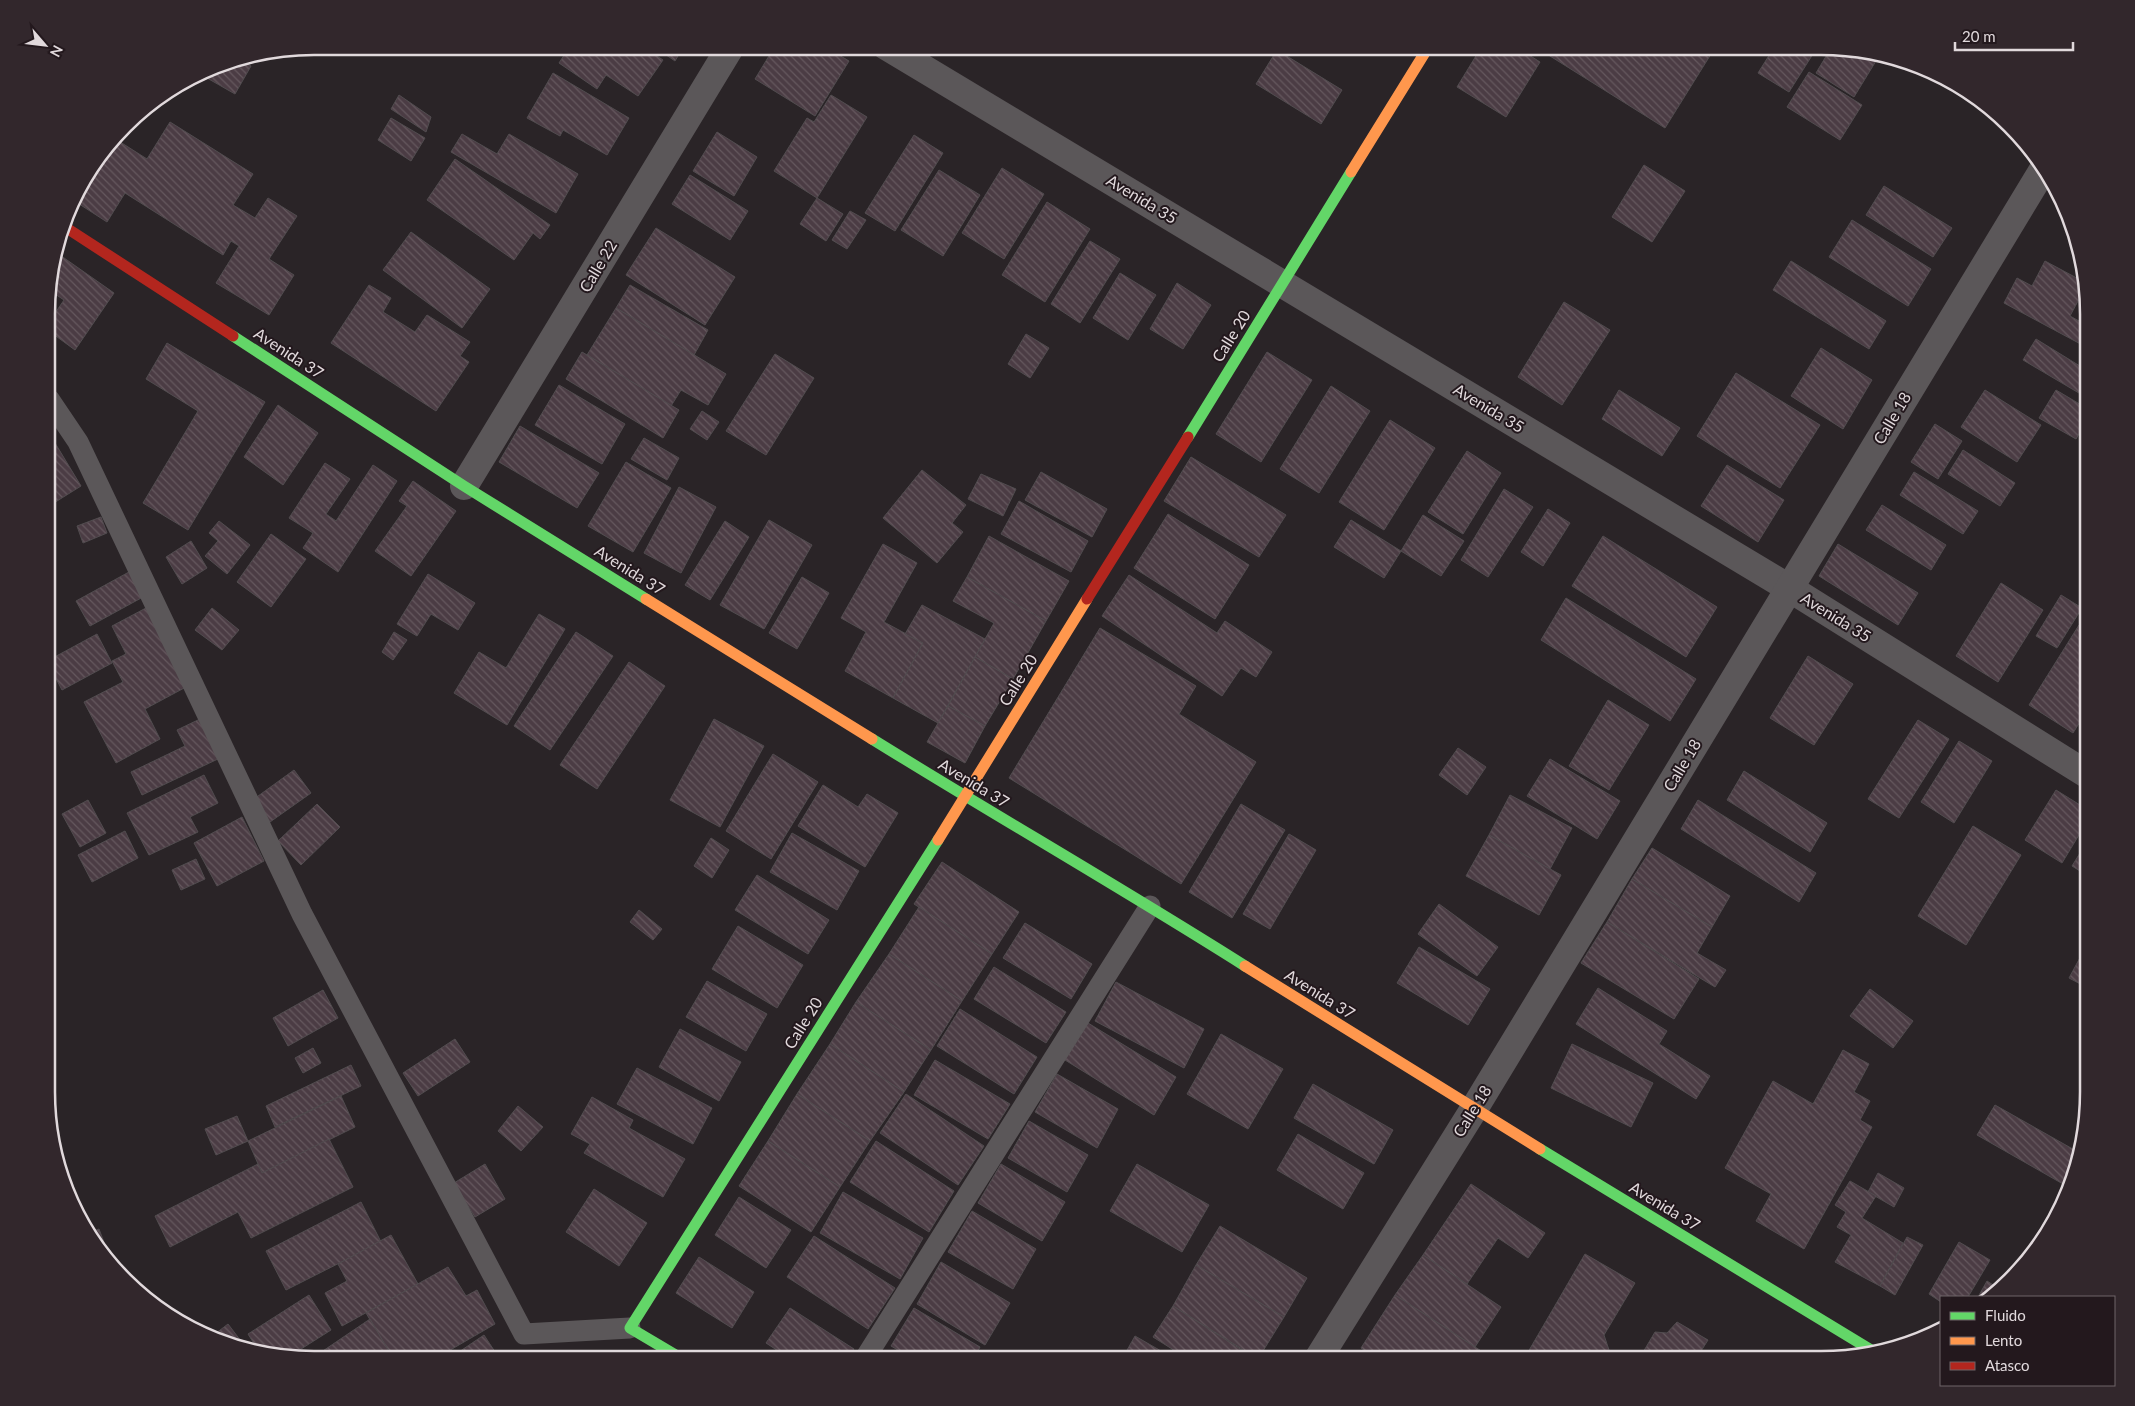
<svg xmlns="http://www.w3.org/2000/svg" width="2135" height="1406" font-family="Lato,sans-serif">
  <defs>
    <pattern id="building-back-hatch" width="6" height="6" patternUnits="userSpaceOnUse" patternTransform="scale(1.25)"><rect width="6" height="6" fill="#4b3c44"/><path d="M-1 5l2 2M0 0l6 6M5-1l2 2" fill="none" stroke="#65585e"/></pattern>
  </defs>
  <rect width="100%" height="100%" fill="#2a2427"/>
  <!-- building -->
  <g fill="url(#building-back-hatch)" stroke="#514c4f">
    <polygon points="570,46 642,46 663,60 638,96 606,75 597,89 559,63"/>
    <polygon points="653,46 684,46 675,61"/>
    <polygon points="775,46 824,46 849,61 815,116 755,79"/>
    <polygon points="1482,46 1515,46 1540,62 1506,117 1457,87"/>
    <polygon points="1534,46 1716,46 1665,128"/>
    <polygon points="1775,46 1818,46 1789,92 1758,73"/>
    <polygon points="1831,48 1879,56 1854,97 1816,73"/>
    <polygon points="1277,50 1342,90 1321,124 1256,84"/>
    <polygon points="242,61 251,66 235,94 200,74 212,67"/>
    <polygon points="1809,72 1862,105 1840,140 1787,107"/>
    <polygon points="553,73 629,118 607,155 563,130 560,136 527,118"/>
    <polygon points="399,95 431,117 426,132 391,109"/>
    <polygon points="831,95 867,117 817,198 774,171 807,118 814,122"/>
    <polygon points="391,118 425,138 411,161 378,140"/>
    <polygon points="170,122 253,174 233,205 255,218 268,198 297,216 269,259 294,275 269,315 216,283 239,246 231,241 223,255 125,193 107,222 73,200 74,195 117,140 147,159"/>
    <polygon points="717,132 757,157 734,196 693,171"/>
    <polygon points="462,134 497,154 509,134 578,174 556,213 451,152"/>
    <polygon points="914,135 943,153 895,231 865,213"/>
    <polygon points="455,159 550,225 540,239 533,233 514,260 427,200"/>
    <polygon points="1644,165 1685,191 1652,242 1612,217"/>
    <polygon points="1002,168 1044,194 1004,259 962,233"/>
    <polygon points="939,170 980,195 943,256 901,230"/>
    <polygon points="690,175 748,211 730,240 672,204"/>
    <polygon points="1884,186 1952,228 1933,257 1866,215"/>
    <polygon points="817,198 843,214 826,241 800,224"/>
    <polygon points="1047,202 1090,229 1045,302 1002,275"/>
    <polygon points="850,211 866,220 847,249 832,240"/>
    <polygon points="1852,220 1931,269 1908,306 1829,257"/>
    <polygon points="656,228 735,277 705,325 626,275"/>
    <polygon points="411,232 490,289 462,328 383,270"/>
    <polygon points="1090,241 1120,259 1080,323 1051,304"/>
    <polygon points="57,253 114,293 75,350 49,331 49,322 64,300 49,290 49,280"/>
    <polygon points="1791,261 1886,321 1869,349 1773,290"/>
    <polygon points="2045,261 2086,283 2086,286 2070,316 2088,326 2088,348 2004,303 2017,278 2032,286"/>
    <polygon points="1120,273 1156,295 1128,340 1093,318"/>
    <polygon points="1177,283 1211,305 1183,349 1150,329"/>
    <polygon points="369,285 391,298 383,312 415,332 427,315 470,342 460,356 469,362 436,411 331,343"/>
    <polygon points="630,285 708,330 694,355 616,308"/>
    <polygon points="1564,302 1610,330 1562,405 1518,377"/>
    <polygon points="616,308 726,374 708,405 681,390 671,406 587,355"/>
    <polygon points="1026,334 1049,348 1030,378 1008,364"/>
    <polygon points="2036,339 2088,371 2088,389 2084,396 2023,360"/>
    <polygon points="167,343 265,402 188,530 143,503 198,411 146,379"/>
    <polygon points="1821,348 1872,380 1843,429 1791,396"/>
    <polygon points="582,352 679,410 663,438 566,379"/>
    <polygon points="1267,352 1312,380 1261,462 1216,434"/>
    <polygon points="775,354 814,378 766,455 726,431"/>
    <polygon points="1736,373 1820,425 1780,488 1697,436"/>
    <polygon points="559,385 625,424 602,464 535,425"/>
    <polygon points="1331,386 1370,411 1319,493 1280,469"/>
    <polygon points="1619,390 1680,428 1662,456 1602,419"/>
    <polygon points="1985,390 2041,425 2017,462 1961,427"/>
    <polygon points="2056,390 2088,409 2088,419 2076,439 2039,418"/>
    <polygon points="278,405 318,433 283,485 244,457"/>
    <polygon points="702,411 719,422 707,440 690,429"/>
    <polygon points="1390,420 1435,448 1384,530 1339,502"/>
    <polygon points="1935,424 1962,441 1938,479 1911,462"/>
    <polygon points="520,426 599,473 577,508 499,462"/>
    <polygon points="49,433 81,486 49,506"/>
    <polygon points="644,438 679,458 667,480 631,459"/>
    <polygon points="1963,450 2015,483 2000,506 1948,474"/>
    <polygon points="1467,451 1501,473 1463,534 1428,512"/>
    <polygon points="1191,457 1286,515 1259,557 1164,501"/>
    <polygon points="626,462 671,488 633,552 588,526"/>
    <polygon points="325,463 350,479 326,514 336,521 373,465 397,481 338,572 303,548 313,533 289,518"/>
    <polygon points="1727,465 1784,500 1758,542 1701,506"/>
    <polygon points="922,470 966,505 952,523 963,532 937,563 883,518"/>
    <polygon points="1041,472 1107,509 1092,537 1025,500"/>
    <polygon points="1914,472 1978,511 1963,534 1900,495"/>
    <polygon points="981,474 1016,489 1003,516 968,499"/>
    <polygon points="413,481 456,511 411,576 375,551 407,506 399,501"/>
    <polygon points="679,487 716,507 681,573 644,553"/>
    <polygon points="1504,489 1533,507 1488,577 1461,560"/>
    <polygon points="1019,501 1088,541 1071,572 1001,534"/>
    <polygon points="1882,505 1946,545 1931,570 1866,530"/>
    <polygon points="1548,509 1570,523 1543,566 1521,552"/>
    <polygon points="1168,514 1249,565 1215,619 1134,568"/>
    <polygon points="1423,515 1464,541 1441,576 1401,551"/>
    <polygon points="101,517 107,533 83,543 77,526"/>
    <polygon points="769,520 812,545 764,629 720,605"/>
    <polygon points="1351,520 1401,551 1384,578 1334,547"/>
    <polygon points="219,521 250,545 227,574 205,556 218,541 209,533"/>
    <polygon points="725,521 749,537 710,600 685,585"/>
    <polygon points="271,534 306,559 271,607 237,582"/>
    <polygon points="989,536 1069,581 1046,621 967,577"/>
    <polygon points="1603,536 1717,607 1686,657 1572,586"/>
    <polygon points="191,541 207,568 182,584 166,557"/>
    <polygon points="883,544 917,563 884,622 923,643 893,698 845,671 866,632 841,618"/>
    <polygon points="1838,544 1918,593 1898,625 1819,576"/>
    <polygon points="129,572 143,597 90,626 76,601"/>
    <polygon points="428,574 475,603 458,630 431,614 417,636 397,624"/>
    <polygon points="1129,575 1217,633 1225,621 1272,652 1256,677 1241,668 1222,696 1102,616"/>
    <polygon points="802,577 829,593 797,649 769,633"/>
    <polygon points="967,577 1046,621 1013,679 975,657 994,623 953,601"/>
    <polygon points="2001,583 2043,610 1998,682 1956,656"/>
    <polygon points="2061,595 2082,608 2057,648 2036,636"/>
    <polygon points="1566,598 1696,679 1670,721 1541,640"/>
    <polygon points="922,605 985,639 938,723 893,698 923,643 905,634"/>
    <polygon points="146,608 186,687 145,709 160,739 116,763 84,702 123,682 112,661 126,654 112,626"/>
    <polygon points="212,608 239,630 222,650 195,630"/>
    <polygon points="539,614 565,629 507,725 454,693 479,652 506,668"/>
    <polygon points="2079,625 2088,630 2088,709 2073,733 2029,705"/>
    <polygon points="1100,628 1196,686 1179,714 1256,762 1181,884 1009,778"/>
    <polygon points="394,632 407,640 393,660 382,652"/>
    <polygon points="576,632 613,656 550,750 514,726"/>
    <polygon points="97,634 112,663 62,690 49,665 49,660"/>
    <polygon points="1808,656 1853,684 1814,745 1770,718"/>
    <polygon points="975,657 1013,679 985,726 948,706"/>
    <polygon points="629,662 665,686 597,789 560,765"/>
    <polygon points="1608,700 1649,725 1609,790 1569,766"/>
    <polygon points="948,706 985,726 965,763 927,742"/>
    <polygon points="200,719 220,758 142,795 131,772 185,746 177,730"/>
    <polygon points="714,719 764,746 720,827 670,800"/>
    <polygon points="1918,720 1949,739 1899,818 1868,799"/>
    <polygon points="2088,723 2088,740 2080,735"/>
    <polygon points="1959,741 1992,761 1954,823 1921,802"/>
    <polygon points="1458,748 1486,767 1467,795 1439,775"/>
    <polygon points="773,754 818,782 771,859 726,831"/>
    <polygon points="1550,759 1620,801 1597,839 1527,796"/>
    <polygon points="294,770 311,793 270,822 254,799"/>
    <polygon points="1744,771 1827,823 1810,852 1727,800"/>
    <polygon points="204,775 218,803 190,817 198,832 149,855 127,813"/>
    <polygon points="823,785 858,807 867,794 898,813 865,867 798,826"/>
    <polygon points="2056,790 2088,810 2088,820 2062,863 2025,840"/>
    <polygon points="1510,795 1572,828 1550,869 1489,835"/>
    <polygon points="88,800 106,833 80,847 62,814"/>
    <polygon points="1698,800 1816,873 1799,902 1681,829"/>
    <polygon points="317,804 340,827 301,865 278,841"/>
    <polygon points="1241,804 1285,830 1232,918 1189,892"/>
    <polygon points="242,817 264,861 217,886 194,843"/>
    <polygon points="1973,826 2021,855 1966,945 1918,916"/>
    <polygon points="125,831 138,858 92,882 78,855"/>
    <polygon points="792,833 859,871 837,910 770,872"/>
    <polygon points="1289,834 1316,850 1270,929 1243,914"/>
    <polygon points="1489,835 1561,875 1539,915 1466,876"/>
    <polygon points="711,838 729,850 712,878 694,866"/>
    <polygon points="2088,840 2088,876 2072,866"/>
    <polygon points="1652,848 1730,896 1712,927 1632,879"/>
    <polygon points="196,859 205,879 181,890 172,870"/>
    <polygon points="942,862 1019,912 992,954 914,904"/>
    <polygon points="757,875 829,920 808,954 735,910"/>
    <polygon points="1632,879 1712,927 1697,953 1726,970 1715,987 1607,922"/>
    <polygon points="1439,904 1498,947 1477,976 1418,934"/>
    <polygon points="919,907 992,954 962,1001 889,954"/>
    <polygon points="639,910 662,929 653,940 630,922"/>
    <polygon points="1607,922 1699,979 1674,1019 1581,963"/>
    <polygon points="1025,923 1092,964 1071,999 1003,958"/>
    <polygon points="738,926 803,965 777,1008 712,969"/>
    <polygon points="1419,947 1490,989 1468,1025 1397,983"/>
    <polygon points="889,954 962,1001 931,1050 856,1002"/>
    <polygon points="2082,954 2088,957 2088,988 2069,978"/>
    <polygon points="994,967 1066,1012 1046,1043 974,999"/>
    <polygon points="707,981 767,1014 746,1051 686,1017"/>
    <polygon points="1116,982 1204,1029 1184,1068 1095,1021"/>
    <polygon points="1598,988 1667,1031 1659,1044 1710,1076 1696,1099 1576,1024"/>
    <polygon points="1870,989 1913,1021 1893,1048 1850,1016"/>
    <polygon points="323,990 338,1018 288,1046 273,1018"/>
    <polygon points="856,1002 931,1050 904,1092 830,1044"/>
    <polygon points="960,1009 1037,1057 1014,1094 937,1046"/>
    <polygon points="1088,1023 1176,1077 1154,1115 1065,1060"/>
    <polygon points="680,1029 741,1062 719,1101 659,1067"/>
    <polygon points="1221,1034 1283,1069 1248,1129 1187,1094"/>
    <polygon points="455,1039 470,1062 418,1096 403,1073"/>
    <polygon points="830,1044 904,1092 870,1141 797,1094"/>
    <polygon points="1572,1044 1653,1083 1631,1127 1551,1088"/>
    <polygon points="313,1048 321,1063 303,1073 295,1058"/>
    <polygon points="1843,1050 1869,1064 1854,1092 1870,1101 1860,1120 1872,1127 1804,1249 1756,1221 1771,1194 1725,1168 1773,1081 1813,1104"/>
    <polygon points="935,1060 1010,1104 988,1139 914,1095"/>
    <polygon points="351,1065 361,1086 275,1127 266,1106"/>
    <polygon points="637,1068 712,1108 693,1144 617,1104"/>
    <polygon points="1057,1074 1118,1109 1097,1148 1035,1112"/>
    <polygon points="1313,1084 1393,1130 1374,1164 1294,1118"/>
    <polygon points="797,1094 870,1141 840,1187 768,1141"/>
    <polygon points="906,1094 984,1146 958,1185 880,1133"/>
    <polygon points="341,1096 355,1127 262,1173 248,1141"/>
    <polygon points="592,1097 633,1120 629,1128 685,1159 663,1197 584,1153 590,1144 571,1134"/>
    <polygon points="1995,1105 2078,1152 2080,1148 2075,1178 2070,1188 1977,1135"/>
    <polygon points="518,1106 543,1127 521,1151 498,1131"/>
    <polygon points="237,1116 248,1141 216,1155 205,1129"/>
    <polygon points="1029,1121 1088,1155 1067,1192 1008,1158"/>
    <polygon points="1298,1134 1364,1173 1343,1209 1277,1170"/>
    <polygon points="329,1139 353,1187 251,1238 238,1212 170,1247 155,1216 258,1164 262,1173"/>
    <polygon points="768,1141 840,1187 811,1232 739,1186"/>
    <polygon points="876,1141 954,1191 929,1232 850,1182"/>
    <polygon points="485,1164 505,1199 475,1217 454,1183"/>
    <polygon points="1001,1164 1065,1202 1042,1241 978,1203"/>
    <polygon points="1137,1164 1209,1205 1182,1252 1110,1211"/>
    <polygon points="1878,1173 1904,1188 1894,1207 1868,1192"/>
    <polygon points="1850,1181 1876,1196 1862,1218 1903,1243 1880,1286 1835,1262 1851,1235 1837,1227 1846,1212 1835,1205"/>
    <polygon points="1471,1184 1545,1233 1528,1258 1498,1238 1467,1284 1423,1255"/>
    <polygon points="594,1189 647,1223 619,1266 566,1232"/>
    <polygon points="843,1192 923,1238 900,1279 820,1233"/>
    <polygon points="739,1197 791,1230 766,1268 715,1235"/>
    <polygon points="361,1202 381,1242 286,1290 266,1251"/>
    <polygon points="972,1211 1036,1249 1013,1289 948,1252"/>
    <polygon points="2051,1217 2055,1218 2043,1241 2032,1254"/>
    <polygon points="1220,1226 1307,1278 1284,1317 1196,1265"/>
    <polygon points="99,1229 108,1253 104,1254 88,1233"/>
    <polygon points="391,1235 418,1284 342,1326 325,1293 347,1281 338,1264"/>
    <polygon points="814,1236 895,1288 868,1329 787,1277"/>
    <polygon points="1907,1237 1923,1245 1895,1295 1880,1286"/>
    <polygon points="1959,1242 1990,1260 1968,1297 1941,1297 1941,1302 1929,1294"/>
    <polygon points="1585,1254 1635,1283 1604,1335 1610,1353 1606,1359 1524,1359"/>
    <polygon points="1423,1255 1501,1307 1475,1347 1395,1295"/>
    <polygon points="699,1257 754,1292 732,1328 676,1293"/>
    <polygon points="941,1262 1010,1303 985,1345 917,1304"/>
    <polygon points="1196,1265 1284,1317 1258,1359 1173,1306"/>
    <polygon points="448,1267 466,1296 477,1290 495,1324 433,1360 394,1360 366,1313"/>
    <polygon points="1987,1281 2001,1290 1992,1297 1978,1297"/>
    <polygon points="309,1295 331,1330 290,1356 258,1350 248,1334"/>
    <polygon points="1395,1295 1475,1347 1494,1359 1378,1359 1361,1348"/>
    <polygon points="1173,1306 1256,1359 1188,1359 1153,1337"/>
    <polygon points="790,1308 854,1349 847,1360 792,1360 766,1343"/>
    <polygon points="914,1308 980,1347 973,1360 915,1360 891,1346"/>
    <polygon points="370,1319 394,1360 311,1359"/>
    <polygon points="1677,1322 1708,1340 1696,1359 1639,1359 1655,1332 1667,1333"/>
    <polygon points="228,1324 247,1349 228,1346 211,1337"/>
    <polygon points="484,1335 499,1358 497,1360 447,1360"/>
    <polygon points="1135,1336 1175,1359 1122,1359"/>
  </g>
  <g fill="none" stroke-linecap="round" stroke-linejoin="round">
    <!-- lane -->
    <g stroke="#5b5759" stroke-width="21">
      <polyline points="49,399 78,442 302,914 524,1334 630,1328"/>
      <polyline points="864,1360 1150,906"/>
    </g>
    <!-- street -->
    <g stroke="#5b5759" stroke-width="28">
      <polyline points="886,46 1789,588 2088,775"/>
      <polyline points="464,486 731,46"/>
      <polyline points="1318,1359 1474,1109 2044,168"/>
    </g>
    <!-- fast -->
    <g stroke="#63d668" stroke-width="11">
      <polyline points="233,336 464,486 646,599"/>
      <polyline points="1188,437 1351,172"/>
      <path d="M 872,739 C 996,816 1122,888 1245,966"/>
      <polyline points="1540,1149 1876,1353"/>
      <polyline points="684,1360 630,1328 938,840"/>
    </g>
    <!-- slow -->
    <g stroke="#ff974d" stroke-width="11">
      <polyline points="1351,172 1429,46"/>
      <polyline points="646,599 872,739"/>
      <polyline points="938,840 1087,599"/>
      <polyline points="1245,966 1540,1149"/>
    </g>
    <!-- jam -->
    <g stroke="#b3261e" stroke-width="11">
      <polyline points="65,227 233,336"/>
      <polyline points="1087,599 1188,437"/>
    </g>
  </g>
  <g text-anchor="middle" stroke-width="4" stroke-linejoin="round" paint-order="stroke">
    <!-- street labels -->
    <g font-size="16" fill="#e1d9dc" stroke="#23181d">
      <text transform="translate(1142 199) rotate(31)" y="6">Avenida 35</text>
      <text transform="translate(598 266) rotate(-59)" y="6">Calle 22</text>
      <text transform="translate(1231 336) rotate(-58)" y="6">Calle 20</text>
      <text transform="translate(289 353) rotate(33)" y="6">Avenida 37</text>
      <text transform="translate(1489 408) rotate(31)" y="6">Avenida 35</text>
      <text transform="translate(1892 418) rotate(-59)" y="6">Calle 18</text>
      <text transform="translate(630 570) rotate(32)" y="6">Avenida 37</text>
      <text transform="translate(1836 617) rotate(32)" y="6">Avenida 35</text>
      <text transform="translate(1018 680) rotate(-58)" y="6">Calle 20</text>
      <text transform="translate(1682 765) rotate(-59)" y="6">Calle 18</text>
      <text transform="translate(974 783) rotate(31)" y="6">Avenida 37</text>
      <text transform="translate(1320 994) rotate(32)" y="6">Avenida 37</text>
      <text transform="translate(803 1023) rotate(-58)" y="6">Calle 20</text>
      <text transform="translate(1472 1111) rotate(-58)" y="6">Calle 18</text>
      <text transform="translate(1665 1206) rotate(31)" y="6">Avenida 37</text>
    </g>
  </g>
  <!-- crop -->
  <path d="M0 0H2135V1406H0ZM314 55H1821A259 259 0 0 1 2080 314V1092A259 259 0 0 1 1821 1351H314A259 259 0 0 1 55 1092V314A259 259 0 0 1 314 55Z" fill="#32272c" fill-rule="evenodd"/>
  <path fill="none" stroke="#e1d9dc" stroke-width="2.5" d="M314 55H1821A259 259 0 0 1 2080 314V1092A259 259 0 0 1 1821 1351H314A259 259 0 0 1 55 1092V314A259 259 0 0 1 314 55Z"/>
  <!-- legend -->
  <rect x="1940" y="1296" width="175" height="90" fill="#23181d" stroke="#6f6569"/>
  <rect x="1950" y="1312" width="25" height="8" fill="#63d668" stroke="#6f6569"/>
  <text x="1985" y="1321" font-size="15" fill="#e1d9dc">Fluido</text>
  <rect x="1950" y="1337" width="25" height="8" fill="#ff974d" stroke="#6f6569"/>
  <text x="1985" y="1346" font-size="15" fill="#e1d9dc">Lento</text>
  <rect x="1950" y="1362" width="25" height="8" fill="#b3261e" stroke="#6f6569"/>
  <text x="1985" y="1371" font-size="15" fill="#e1d9dc">Atasco</text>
  <!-- north arrow -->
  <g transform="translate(45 45) rotate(118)" stroke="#23181d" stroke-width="4" paint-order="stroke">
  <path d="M0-4L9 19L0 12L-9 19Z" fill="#e1d9dc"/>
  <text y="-8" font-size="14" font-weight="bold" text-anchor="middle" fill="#e1d9dc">N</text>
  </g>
  <!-- scale -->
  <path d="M1955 42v8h118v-8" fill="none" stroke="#e1d9dc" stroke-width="2.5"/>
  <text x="1962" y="42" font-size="15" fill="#e1d9dc" stroke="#23181d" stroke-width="4" paint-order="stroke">20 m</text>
</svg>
